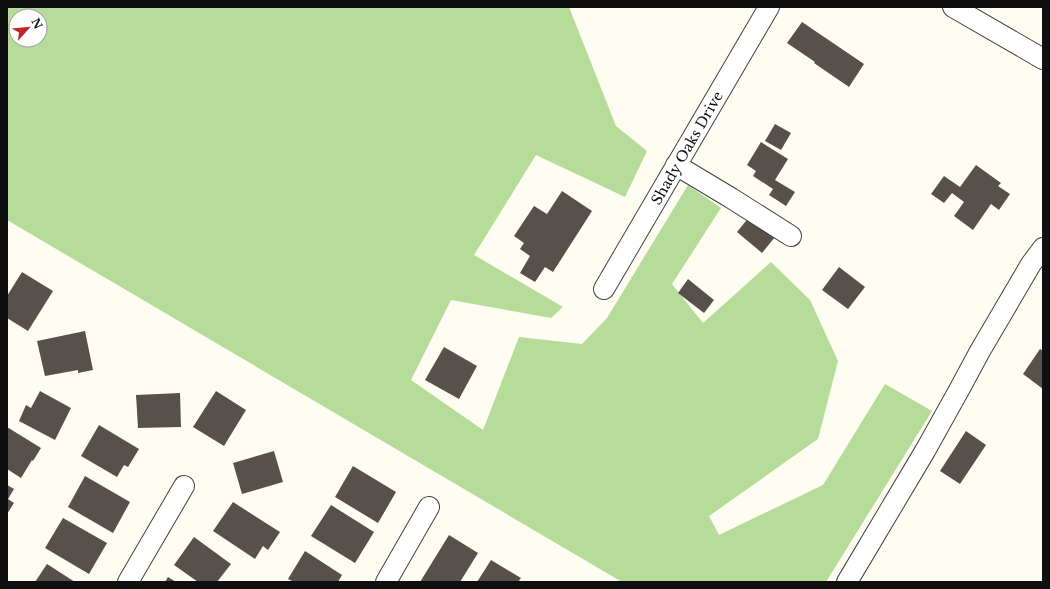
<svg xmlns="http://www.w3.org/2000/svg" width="1050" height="589" font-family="'Libre Baskerville',serif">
  <rect width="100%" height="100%" fill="#fffdf1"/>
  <!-- forest -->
  <path fill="#b5dc99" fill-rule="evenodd" d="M 7,7 L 569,7 L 616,126 L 647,151 L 625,197 L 536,155 L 474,255 L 563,307 L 551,318 L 451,300 L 411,380 L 483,430 L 519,337 L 582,344 L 607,318 L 688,185 L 721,208 L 672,284 L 703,323 L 771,262 L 810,300 L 838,361 L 818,439 L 709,516 L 719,535 L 823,485 L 885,384 L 932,411 L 826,582 L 622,582 L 7,220 ZM 16,16 L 40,16 L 40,40 L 16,40 Z"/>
  <!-- building -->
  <g fill="#58514b">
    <polygon points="802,22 864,64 849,87 814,63 815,62 787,43"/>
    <polygon points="775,124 791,133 781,150 765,141"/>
    <polygon points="761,142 788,159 775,180 795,192 786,206 769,195 773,189 753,176 756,171 747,165"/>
    <polygon points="976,165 1001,183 998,186 1010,194 999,210 991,204 973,230 954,216 964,202 952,193 944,203 931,194 944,176 960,187"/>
    <polygon points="562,191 592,211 553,272 545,267 535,282 520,273 530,256 520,249 524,243 514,236 534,206 547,214"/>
    <polygon points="750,216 775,237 762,253 737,232"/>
    <polygon points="839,267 865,287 848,309 822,290"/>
    <polygon points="22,272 53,291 28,331 7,318 7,296"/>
    <polygon points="688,279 714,300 704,313 678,293"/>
    <polygon points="85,331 93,370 78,373 78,370 45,376 37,341"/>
    <polygon points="444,347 477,366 459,399 425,380"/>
    <polygon points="1040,349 1043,351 1043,389 1023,374"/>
    <polygon points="40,391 71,408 55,440 19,421 26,405 31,408"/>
    <polygon points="216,391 246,410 224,446 193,427"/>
    <polygon points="180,393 181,427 138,428 136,395"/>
    <polygon points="99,425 139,449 128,467 124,465 117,477 81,456"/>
    <polygon points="7,427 41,448 33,461 32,460 21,478 7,469"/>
    <polygon points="966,431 986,445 960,484 940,471"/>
    <polygon points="274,451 283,482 242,494 233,463"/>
    <polygon points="353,466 396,492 378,523 335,497"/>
    <polygon points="85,476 130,502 113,533 68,507"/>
    <polygon points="7,485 14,489 8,499 14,503 7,514"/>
    <polygon points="233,502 280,532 268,550 263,546 255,559 213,531"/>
    <polygon points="331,505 374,532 355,563 311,536"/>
    <polygon points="63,518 107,543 89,574 45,548"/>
    <polygon points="449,535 478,553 460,582 420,582"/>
    <polygon points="194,537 231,564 217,582 198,582 174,565"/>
    <polygon points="305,551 342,575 338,582 294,582 288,579"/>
    <polygon points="491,560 521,578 518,582 477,582"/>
    <polygon points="47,564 75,582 35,582"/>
    <polygon points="168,577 176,582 165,582"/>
  </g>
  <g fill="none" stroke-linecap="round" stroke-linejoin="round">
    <!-- minor casing -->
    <g stroke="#424242" stroke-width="22">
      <g id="minor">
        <polyline points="953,7 1043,59"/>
        <polyline points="676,165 731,198 791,236"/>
        <polyline points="604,289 769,7"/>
        <polyline points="128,582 184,486"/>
        <polyline points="386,582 429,507"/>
        <polyline points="847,582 925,451 959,390 980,351 1031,264 1043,248"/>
      </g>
    </g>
    <!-- minor -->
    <use href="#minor" stroke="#fff" stroke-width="20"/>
  </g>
  <g text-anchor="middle" stroke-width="4" stroke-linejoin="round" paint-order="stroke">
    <!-- street labels -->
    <g font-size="14" fill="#0f0f0f" stroke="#fff">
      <text transform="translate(687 148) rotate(-60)" y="5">Shady Oaks Drive</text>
    </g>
  </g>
  <!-- border -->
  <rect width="1050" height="589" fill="none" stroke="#0f0f0f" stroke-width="16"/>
  <!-- north arrow -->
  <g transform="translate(28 28) rotate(63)"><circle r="19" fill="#ffffff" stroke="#9f9f9f"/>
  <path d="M0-3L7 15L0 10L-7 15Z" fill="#c32426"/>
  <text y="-6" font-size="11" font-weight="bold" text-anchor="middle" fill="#0f0f0f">N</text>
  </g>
</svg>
